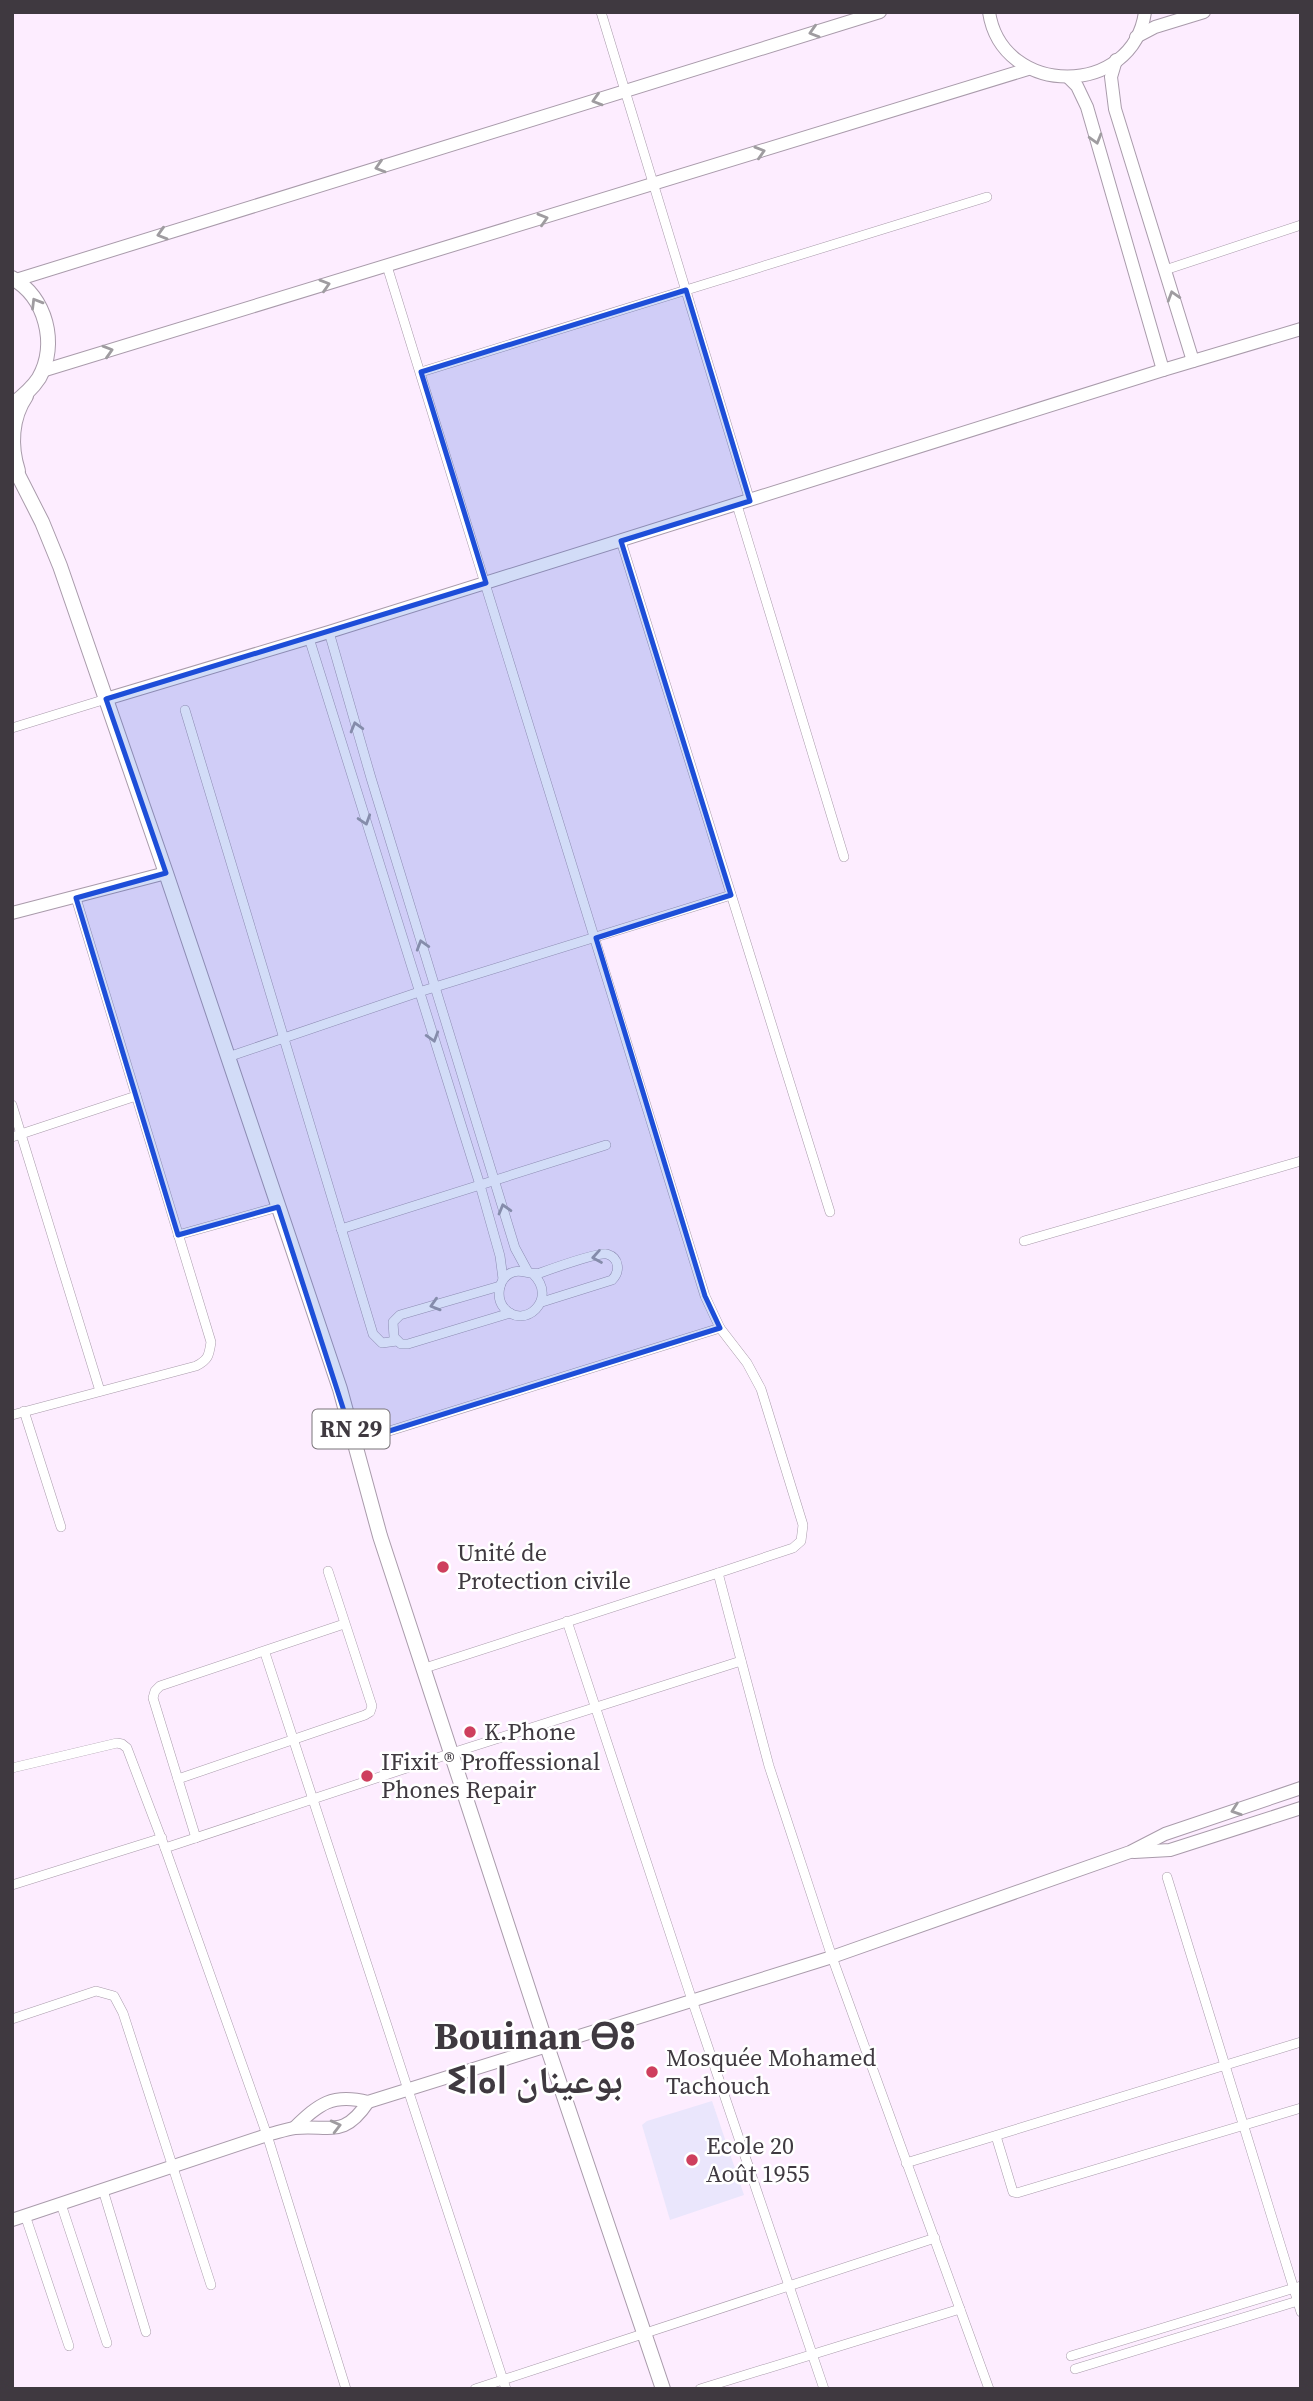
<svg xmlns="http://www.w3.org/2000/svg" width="1313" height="2401" font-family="'Source Serif 4','Noto Naskh Arabic','Noto Sans Tifinagh',serif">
  <rect width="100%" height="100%" fill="#fdedff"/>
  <!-- education -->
  <polygon fill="#eae6fc" points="712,2101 744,2195 670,2220 642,2125 647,2121"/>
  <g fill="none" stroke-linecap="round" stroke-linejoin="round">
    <!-- street casing -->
    <g stroke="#a99bab" stroke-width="10">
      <g id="street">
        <polyline points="601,12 750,501"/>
        <polyline points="387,266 705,1296 720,1328 747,1363 761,1389 803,1525 801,1541 793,1548 718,1573 769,1766 832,1957 989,2389"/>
        <polyline points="1165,270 1301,225"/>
        <polyline points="421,372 987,197"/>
        <polyline points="737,505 844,857"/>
        <polyline points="621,541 830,1212"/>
        <polyline points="329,632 371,778 515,1248 528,1272"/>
        <polyline points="309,638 480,1185 500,1256 503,1279"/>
        <polyline points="185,710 373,1334 382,1343 397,1341"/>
        <polyline points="12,728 106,699"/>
        <polyline points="228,1057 419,992 731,895"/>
        <polyline points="12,1105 100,1391"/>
        <polyline points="12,1137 136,1096"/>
        <polyline points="341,1229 606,1145"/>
        <polyline points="178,1235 278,1207"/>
        <polyline points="1024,1241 1301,1161"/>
        <path d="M 533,1274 C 559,1299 524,1331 504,1308 C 496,1298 498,1281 509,1274 C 520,1267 529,1276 540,1273 C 551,1269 599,1252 607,1254 C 620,1258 620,1272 612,1280 L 542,1302"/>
        <polyline points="500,1286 400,1315 393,1322 394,1337 401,1344 408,1344 510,1313"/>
        <polyline points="24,1411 61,1527"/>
        <path d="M 12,1415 L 196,1366 C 208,1360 209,1356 211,1342 L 76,898"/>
        <polyline points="354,1442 720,1328"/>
        <polyline points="567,1621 692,2000 824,2389"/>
        <polyline points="265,1653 506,2389"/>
        <polyline points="425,1668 718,1573"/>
        <polyline points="12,1768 117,1743 122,1744 127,1748 165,1848"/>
        <polyline points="178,1779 365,1715 370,1712 372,1706 328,1571"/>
        <polyline points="196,1838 153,1698 155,1691 160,1686 344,1624"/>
        <polyline points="1167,1877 1301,2312"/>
        <polyline points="12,1885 162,1838"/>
        <polyline points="12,2019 96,1991 114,1996 123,2013 211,2285"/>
        <polyline points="996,2136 1013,2192 1017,2193 1301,2108"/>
        <polyline points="906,2163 1301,2042"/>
        <polyline points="103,2190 146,2332"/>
        <polyline points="61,2204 107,2343"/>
        <polyline points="25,2215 69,2346"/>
        <polyline points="1071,2356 1301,2286"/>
        <polyline points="1075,2369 1301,2300"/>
        <polyline points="346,2389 267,2135 165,1848 452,1753 741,1661"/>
        <polyline points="475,2389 935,2238"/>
        <polyline points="700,2389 960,2309"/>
      </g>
    </g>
    <!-- secondary casing -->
    <g stroke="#a99bab" stroke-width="14">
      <g id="secondary">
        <path d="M 989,12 C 1002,98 1133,98 1145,12"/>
        <polyline points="1136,37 1155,27 1204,12"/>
        <polyline points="1116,60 1111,77 1115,109 1193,361"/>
        <polyline points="1069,78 1077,86 1087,107 1163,370"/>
        <polyline points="16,280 880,12"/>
        <polyline points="42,371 1028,69"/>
        <polyline points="106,699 329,632 1163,370 1301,329"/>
        <polyline points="12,913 166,873"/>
        <polyline points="1134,1852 1170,1850 1301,1808"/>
        <path d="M 294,2128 C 319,2104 332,2093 368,2102 L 832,1957 L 1130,1852 L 1165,1834 L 1301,1788"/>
        <path d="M 12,2220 L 267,2135 C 276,2133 286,2129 295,2128 C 331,2125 344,2138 368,2102"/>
      </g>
    </g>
    <!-- primary casing -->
    <g stroke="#a99bab" stroke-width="16">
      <g id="primary">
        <path d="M 12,278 C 46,297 58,344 39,378 C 32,389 22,397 12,405"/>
        <polyline points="12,463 42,522 60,566 166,873 340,1389 380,1536 547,2046 663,2389"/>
        <path d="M 18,471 C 10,446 11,418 26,396"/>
      </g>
    </g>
    <!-- street -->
    <use href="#street" stroke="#fff" stroke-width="9"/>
    <!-- secondary -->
    <use href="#secondary" stroke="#fff" stroke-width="12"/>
    <!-- primary -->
    <use href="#primary" stroke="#fff" stroke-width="14"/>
  </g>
  <!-- one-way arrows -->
  <defs><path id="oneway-chevron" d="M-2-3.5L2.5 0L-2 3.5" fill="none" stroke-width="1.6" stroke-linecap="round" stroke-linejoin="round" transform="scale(1.75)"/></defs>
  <g stroke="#9f9ca0">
    <use href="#oneway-chevron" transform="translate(814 32) rotate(163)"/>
    <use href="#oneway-chevron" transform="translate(597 100) rotate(163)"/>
    <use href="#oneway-chevron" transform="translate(1096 139) rotate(74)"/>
    <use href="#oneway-chevron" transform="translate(760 152) rotate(-17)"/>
    <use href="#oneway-chevron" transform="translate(380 167) rotate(163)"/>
    <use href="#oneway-chevron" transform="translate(543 219) rotate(-17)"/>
    <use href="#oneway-chevron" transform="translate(162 234) rotate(163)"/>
    <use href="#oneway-chevron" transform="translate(325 285) rotate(-17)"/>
    <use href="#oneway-chevron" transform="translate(1173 296) rotate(-107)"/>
    <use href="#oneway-chevron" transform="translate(36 303) rotate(-121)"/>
    <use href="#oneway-chevron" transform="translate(108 351) rotate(-17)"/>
    <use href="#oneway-chevron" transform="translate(356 727) rotate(-106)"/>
    <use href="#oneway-chevron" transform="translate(365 820) rotate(72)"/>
    <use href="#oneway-chevron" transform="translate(422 945) rotate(-107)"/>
    <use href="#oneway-chevron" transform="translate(433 1037) rotate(73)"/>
    <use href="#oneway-chevron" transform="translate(504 1209) rotate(-106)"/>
    <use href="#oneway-chevron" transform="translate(597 1257) rotate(170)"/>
    <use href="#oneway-chevron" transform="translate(435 1305) rotate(163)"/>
    <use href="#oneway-chevron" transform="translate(1236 1810) rotate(161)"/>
    <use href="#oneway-chevron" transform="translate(336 2126) rotate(-14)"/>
  </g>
  <!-- marked area -->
  <path fill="#1d4ed8" fill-opacity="0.2" stroke="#1d4ed8" stroke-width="5" stroke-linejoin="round" d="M 686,290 L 750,501 L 621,541 L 731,895 L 596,938 L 705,1296 L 720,1328 L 354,1442 L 278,1207 L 178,1235 L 76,898 L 166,873 L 106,699 L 486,583 L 421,372 Z"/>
  <!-- markers -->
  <g fill="#ce3f5d" stroke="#fff" stroke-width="2.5">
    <circle cx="443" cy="1567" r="7"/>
    <circle cx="470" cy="1732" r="7"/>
    <circle cx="367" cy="1776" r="7"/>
    <circle cx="652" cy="2072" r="7"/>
    <circle cx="692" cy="2160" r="7"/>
  </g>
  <g text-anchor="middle" stroke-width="5" stroke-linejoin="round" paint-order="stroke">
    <!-- shield labels -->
    <rect fill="#fff" stroke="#797479" stroke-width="2" x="312.5" y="1409.5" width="77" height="39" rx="5"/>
    <g font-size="23" font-weight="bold" fill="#3f3940">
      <text x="351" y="1437">RN 29</text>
    </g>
    <!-- poi labels -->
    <g font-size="24" fill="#3f3940" stroke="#fff" text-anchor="start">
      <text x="457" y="1561">Unité de<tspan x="457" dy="28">Protection civile</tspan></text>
      <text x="484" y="1740">K.Phone</text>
      <text x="381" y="1770">IFixit ® Proffessional<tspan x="381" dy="28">Phones Repair</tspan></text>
      <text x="666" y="2066">Mosquée Mohamed<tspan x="666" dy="28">Tachouch</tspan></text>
      <text x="706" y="2154">Ecole 20<tspan x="706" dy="28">Août 1955</tspan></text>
    </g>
    <!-- town labels -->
    <g font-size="38" font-weight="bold" fill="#3f3940" stroke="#fff">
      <text x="535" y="2049">Bouinan ⴱⵓ<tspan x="535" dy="44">ⵉⵏⴰⵏ بوعينان</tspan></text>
    </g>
  </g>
  <!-- border -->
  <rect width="1313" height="2401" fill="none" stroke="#3f3940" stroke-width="28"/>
</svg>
